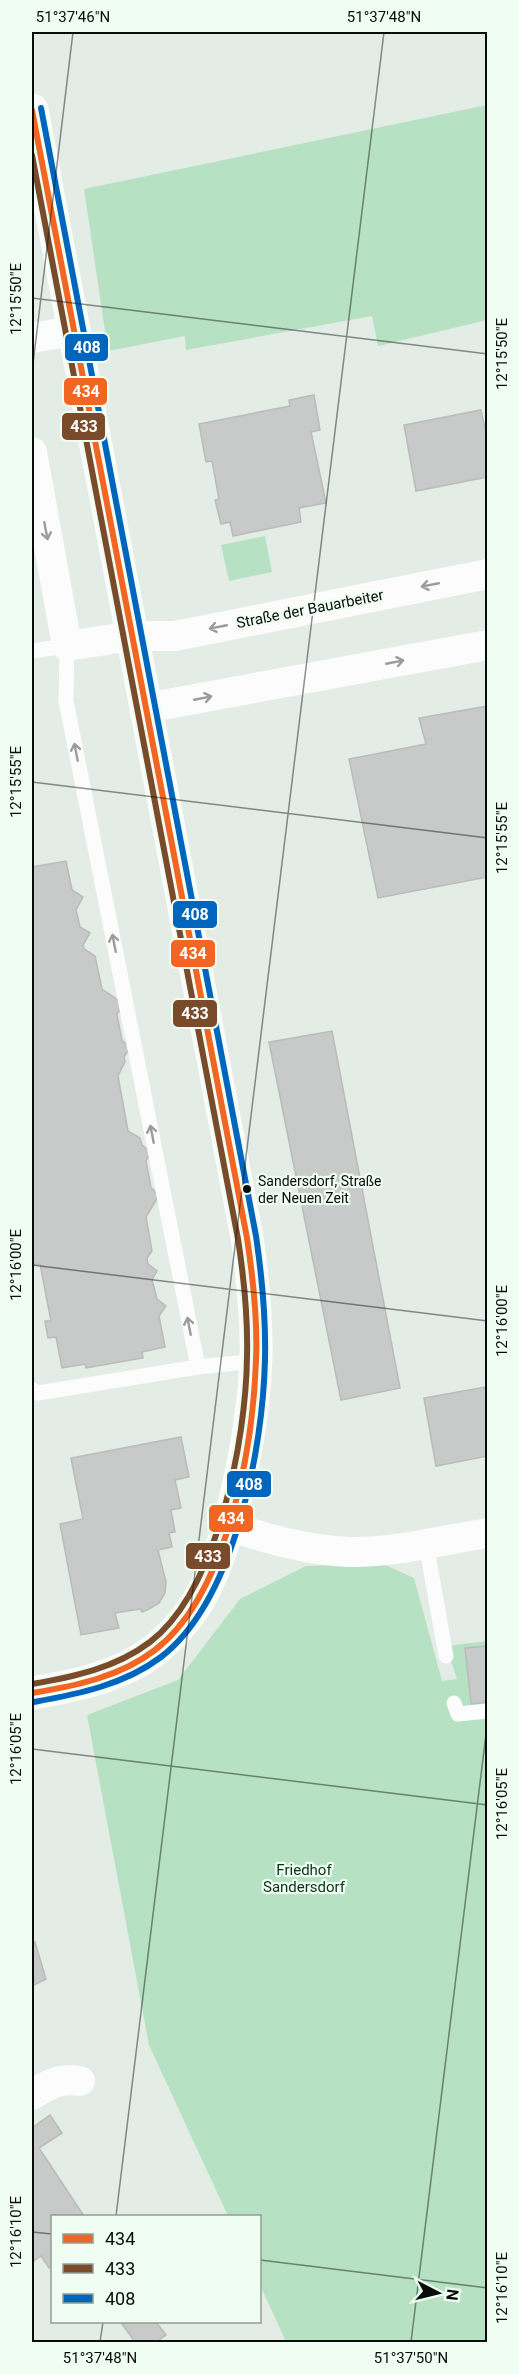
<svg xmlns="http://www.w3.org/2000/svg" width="519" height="2374" font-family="Roboto,sans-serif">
  <rect width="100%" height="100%" fill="#e4ece6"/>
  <!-- green -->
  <g fill="#b7e1c3">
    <polygon points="487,105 487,320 378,346 372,316 186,350 185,336 108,351 84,189"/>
    <polygon points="265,536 272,572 229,581 221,545"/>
    <polygon points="383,1564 414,1578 442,1681 457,1679 446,1646 487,1641 487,2342 286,2342 260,2285 260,2216 228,2216 149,2045 87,1715 178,1680 240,1599 306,1566"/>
  </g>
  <!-- building -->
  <g fill="#c8caca" stroke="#b9bcbb" stroke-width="1.5">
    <polygon points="314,395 320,430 311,432 326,503 299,508 301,522 233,536 230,522 221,524 215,500 219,499 212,461 206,462 199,424 290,406 289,400"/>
    <polygon points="481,410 488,443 488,477 416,491 404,425"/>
    <polygon points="488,706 488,877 378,898 349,759 426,744 419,718"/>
    <polygon points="66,861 72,890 83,897 76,910 80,927 90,933 83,945 84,949 95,956 102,989 124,1004 117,1014 122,1041 131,1046 124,1057 125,1062 118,1076 128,1131 140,1138 142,1145 151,1152 146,1161 151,1188 160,1194 146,1217 152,1251 147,1258 148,1264 157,1271 152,1280 157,1299 166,1306 159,1316 165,1347 142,1352 143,1358 86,1368 85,1364 62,1368 56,1337 48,1338 45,1321 51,1321 40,1264 33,1265 32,1254 32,867"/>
    <polygon points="332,1031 400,1388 341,1400 269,1042"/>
    <polygon points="485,1387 488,1403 488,1456 436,1466 424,1398"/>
    <polygon points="181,1437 189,1477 175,1480 181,1508 171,1510 175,1532 169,1533 172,1547 158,1550 166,1582 165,1593 159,1603 149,1609 142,1612 140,1609 115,1613 119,1628 81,1635 60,1524 83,1519 71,1458"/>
    <polygon points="488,1646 488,1702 471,1704 465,1648"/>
    <polygon points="35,1942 46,1979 34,1985 32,1981 32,1944"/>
    <polygon points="50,2115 62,2133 39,2148 84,2216 52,2216 52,2266 49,2268 41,2256 32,2262 32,2128"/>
    <polygon points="126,2322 156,2322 166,2335 156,2342 135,2342 122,2324"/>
  </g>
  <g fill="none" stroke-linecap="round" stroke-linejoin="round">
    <!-- service -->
    <g stroke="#fbfcfb" stroke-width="15">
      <polyline points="32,651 67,646 66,701 198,1367 256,1361"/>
      <polyline points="32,1390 38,1393 198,1367"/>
      <polyline points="426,1543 446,1656"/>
      <polyline points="454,1703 458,1714 488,1711"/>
    </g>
    <!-- minor -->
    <g stroke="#fbfcfb" stroke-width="30">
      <polyline points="32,338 73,331"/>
      <polyline points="32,452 67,646 132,636 175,636 488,574"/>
      <polyline points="146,708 488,645"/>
      <path d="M 227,1526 C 266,1538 308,1551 349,1552 C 395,1553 442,1540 488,1533"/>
      <path d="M 32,2095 C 49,2084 59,2078 80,2081"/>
    </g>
    <!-- tertiary -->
    <path stroke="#fbfcfb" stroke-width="33" d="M 32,110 L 247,1238 C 253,1279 257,1320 256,1361 C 253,1427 231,1551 195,1606 C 184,1623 170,1638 155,1650 C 120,1677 74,1686 32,1693"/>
    <!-- bus-1 casing -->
    <g stroke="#effdf2" stroke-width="10">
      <path id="bus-1" d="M 32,110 L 247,1238 C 253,1278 258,1320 256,1360 C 253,1447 228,1594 155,1650 C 120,1677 75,1686 32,1693"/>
    </g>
    <!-- bus-2 casing -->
    <g stroke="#effdf2" stroke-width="10">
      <path id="bus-2" d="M 32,155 L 238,1239 C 244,1278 248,1318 247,1357 C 246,1439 218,1590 150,1642 C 116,1668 73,1677 32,1684"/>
    </g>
    <!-- bus-3 casing -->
    <g stroke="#effdf2" stroke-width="10">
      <path id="bus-3" d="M 34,1702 C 78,1694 124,1685 161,1657 C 235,1600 263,1448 265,1359 C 266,1318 262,1277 256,1236 L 41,108"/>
    </g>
    <!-- bus-1 -->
    <use href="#bus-1" stroke="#f26522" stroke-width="6"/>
    <!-- bus-2 -->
    <use href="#bus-2" stroke="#7a4b2a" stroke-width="6"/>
    <!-- bus-3 -->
    <use href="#bus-3" stroke="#0065bd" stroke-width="6"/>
  </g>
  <!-- one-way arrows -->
  <defs><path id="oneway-shaft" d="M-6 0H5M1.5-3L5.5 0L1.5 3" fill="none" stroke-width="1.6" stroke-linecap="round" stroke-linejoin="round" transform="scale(1.5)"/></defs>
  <g stroke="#9a9c9b">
    <use href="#oneway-shaft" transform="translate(46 531) rotate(79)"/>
    <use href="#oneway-shaft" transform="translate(430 585) rotate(169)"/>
    <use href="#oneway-shaft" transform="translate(218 627) rotate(169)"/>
    <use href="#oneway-shaft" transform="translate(395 662) rotate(-11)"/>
    <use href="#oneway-shaft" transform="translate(203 698) rotate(-11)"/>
    <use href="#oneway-shaft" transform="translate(76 752) rotate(-101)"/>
    <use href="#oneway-shaft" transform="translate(114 943) rotate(-101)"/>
    <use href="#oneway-shaft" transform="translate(152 1134) rotate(-101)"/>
    <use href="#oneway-shaft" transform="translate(189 1326) rotate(-101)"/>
  </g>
  <!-- ticks -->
  <path fill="none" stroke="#090d0a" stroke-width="1.5" stroke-opacity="0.45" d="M 32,298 L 488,354M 32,372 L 73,32M 32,782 L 488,838M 32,1265 L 488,1321M 32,1749 L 488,1805M 116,2216 L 384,32M 32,2232 L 52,2234M 260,2260 L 488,2288M 100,2342 L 103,2322M 411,2342 L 488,1718"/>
  <!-- markers -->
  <circle fill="#090d0a" stroke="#effdf2" stroke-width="2" cx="247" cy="1189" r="5"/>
  <g text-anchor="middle" stroke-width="4.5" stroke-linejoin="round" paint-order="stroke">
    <!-- bus labels -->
    <g font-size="14" fill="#090d0a" stroke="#effdf2" text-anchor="start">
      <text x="258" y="1186">Sandersdorf, Straße<tspan x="258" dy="17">der Neuen Zeit</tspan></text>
    </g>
    <!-- street labels -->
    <g font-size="15" fill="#090d0a" stroke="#effdf2">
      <text transform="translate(310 609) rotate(-11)" y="5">Straße der Bauarbeiter</text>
    </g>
    <!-- park labels -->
    <g font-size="15" fill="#0a331a" stroke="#effdf2">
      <text x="304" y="1875">Friedhof<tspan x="304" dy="17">Sandersdorf</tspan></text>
    </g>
  </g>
  <g stroke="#effdf2" stroke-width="2">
    <rect x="64" y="333" width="45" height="29" rx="6" fill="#0065bd"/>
    <rect x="63" y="377" width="45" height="29" rx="6" fill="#f26522"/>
    <rect x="61" y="412" width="45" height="29" rx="6" fill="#7a4b2a"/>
    <rect x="172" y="900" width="46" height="29" rx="6" fill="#0065bd"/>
    <rect x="170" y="939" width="46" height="29" rx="6" fill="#f26522"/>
    <rect x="172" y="999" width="46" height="29" rx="6" fill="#7a4b2a"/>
    <rect x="226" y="1470" width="46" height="28" rx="6" fill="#0065bd"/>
    <rect x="208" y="1504" width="46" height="29" rx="6" fill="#f26522"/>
    <rect x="185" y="1542" width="46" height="28" rx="6" fill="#7a4b2a"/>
  </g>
  <g font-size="16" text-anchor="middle" font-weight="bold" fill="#fff">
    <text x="87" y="353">408</text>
    <text x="86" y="397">434</text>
    <text x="84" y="432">433</text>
    <text x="195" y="920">408</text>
    <text x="193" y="959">434</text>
    <text x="195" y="1019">433</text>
    <text x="249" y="1490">408</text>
    <text x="231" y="1524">434</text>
    <text x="208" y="1562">433</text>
  </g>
  <!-- border -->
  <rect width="519" height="2374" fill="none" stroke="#effdf2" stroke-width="66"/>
  <!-- legend -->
  <rect x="51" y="2215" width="210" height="108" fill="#effdf2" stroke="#939d95" stroke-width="1.5"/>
  <rect x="63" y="2234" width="30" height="9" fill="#f26522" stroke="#939d95" stroke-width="1.5"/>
  <text x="105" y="2245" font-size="18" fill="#090d0a">434</text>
  <rect x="63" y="2264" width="30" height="9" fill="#7a4b2a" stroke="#939d95" stroke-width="1.5"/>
  <text x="105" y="2275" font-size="18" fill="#090d0a">433</text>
  <rect x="63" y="2294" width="30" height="9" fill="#0065bd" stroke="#939d95" stroke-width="1.5"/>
  <text x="105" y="2305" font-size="18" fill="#090d0a">408</text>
  <!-- north arrow -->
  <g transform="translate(438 2293) rotate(97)" stroke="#effdf2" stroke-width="4.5" paint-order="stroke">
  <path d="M0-4.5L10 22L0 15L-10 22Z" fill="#090d0a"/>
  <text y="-9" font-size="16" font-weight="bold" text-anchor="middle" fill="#090d0a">N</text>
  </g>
  <rect x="33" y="33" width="453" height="2308" fill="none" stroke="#090d0a" stroke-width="2"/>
  <g font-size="15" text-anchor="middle" fill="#090d0a">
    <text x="73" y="22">51°37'46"N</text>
    <text x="384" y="22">51°37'48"N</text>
    <text transform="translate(16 299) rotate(-90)" y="5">12°15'50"E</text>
    <text transform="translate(502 354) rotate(-90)" y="5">12°15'50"E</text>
    <text transform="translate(16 782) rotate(-90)" y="5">12°15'55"E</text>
    <text transform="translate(502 838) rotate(-90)" y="5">12°15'55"E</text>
    <text transform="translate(16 1265) rotate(-90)" y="5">12°16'00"E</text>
    <text transform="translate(502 1321) rotate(-90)" y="5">12°16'00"E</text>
    <text transform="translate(16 1749) rotate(-90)" y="5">12°16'05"E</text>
    <text transform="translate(502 1804) rotate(-90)" y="5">12°16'05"E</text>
    <text transform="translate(16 2232) rotate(-90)" y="5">12°16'10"E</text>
    <text transform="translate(502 2288) rotate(-90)" y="5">12°16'10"E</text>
    <text x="100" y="2363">51°37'48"N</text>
    <text x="411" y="2363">51°37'50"N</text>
  </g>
</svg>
